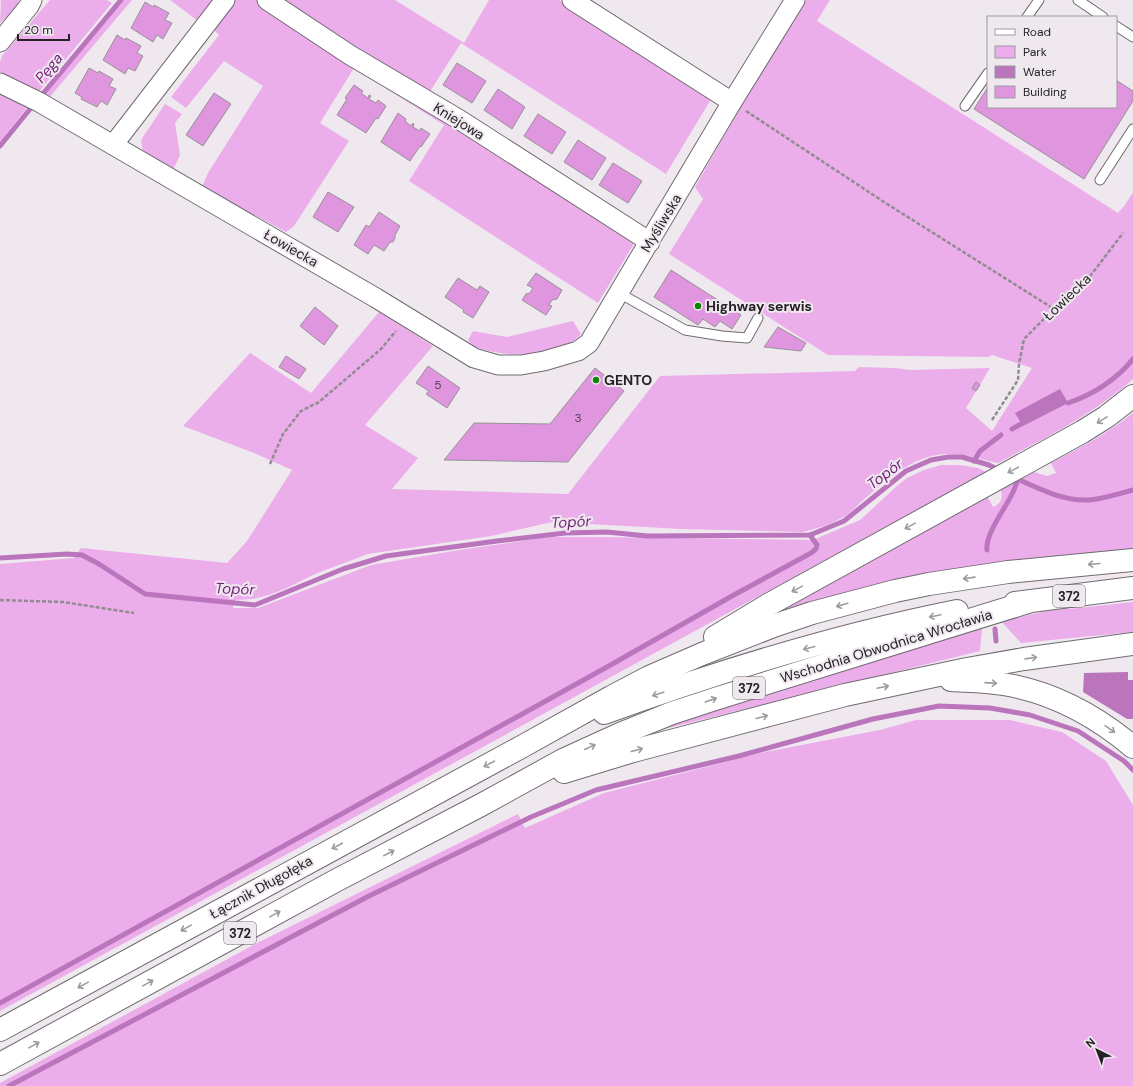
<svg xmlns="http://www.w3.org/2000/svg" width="1133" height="1086" font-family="'DM Sans',sans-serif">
  <rect width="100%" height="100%" fill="#efe9ef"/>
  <!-- green -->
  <g fill="#ecadeb">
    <polygon points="1,0 19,0 18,7 0,23"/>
    <polygon points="50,0 107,0 112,3 37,94 5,76 0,71 0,62 2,56"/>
    <polygon points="124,0 132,0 48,99 44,95"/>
    <polygon points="170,0 213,0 198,21"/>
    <polygon points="234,0 395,0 464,43 489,0 559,0 713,96 666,174 461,43 429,93 635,242 598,303 409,181 444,125 354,68 320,123 349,141 294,226 286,232 202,187 208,173 263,86 224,61 186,108 171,97 219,35 212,28"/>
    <path d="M 806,0 L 830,0 L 817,21 L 1118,213 L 1125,205 L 1133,192 L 1133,379 C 1094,414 1045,438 998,463 C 981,459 962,453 944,454 C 910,457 886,481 861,502 C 856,507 851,512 845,516 C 832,524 817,529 802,532 L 681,529 L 552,522 L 491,536 L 368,554 L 315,574 L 287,588 L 269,595 L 253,599 L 235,600 L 233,608 L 258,608 L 371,565 L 459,550 L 550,537 L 602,537 L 813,540 L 860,520 L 898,485 L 907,478 L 924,470 L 941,465 L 960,465 L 978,468 L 986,472 L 0,1011 L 0,564 L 74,558 L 81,548 L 227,563 L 247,541 L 292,470 L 254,453 L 183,426 L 250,353 L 311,393 L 379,312 L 433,346 L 365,425 L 418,458 L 392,489 L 568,494 L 660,376 L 855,371 L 859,367 L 895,368 L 910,370 L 990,368 L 966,408 L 992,431 L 1032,368 L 992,355 L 988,357 L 828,355 L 669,254 L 703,199 L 695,187 L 746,98 Z"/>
    <polygon points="0,94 29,105 0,142"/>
    <polygon points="165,104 182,114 175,123 180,155 174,168 172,169 143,152 141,140"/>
    <path d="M 573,321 L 581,334 C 561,357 516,357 489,351 C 481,349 473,348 468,340 L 473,331 L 507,337 Z"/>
    <path d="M 1133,413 L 1133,552 L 777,615 L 769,614 L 987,496 L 993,507 C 1001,504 1003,498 1001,490 L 1034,472 L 1047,476 L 1056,473 L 1051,463 C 1080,448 1108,433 1133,413 Z"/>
    <polygon points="1133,602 1133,632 1021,643 1001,621 1068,606 1069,609"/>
    <polygon points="982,628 980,651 652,732 652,727"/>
    <polygon points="916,720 1010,720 1062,732 1106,761 1133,805 1133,1086 0,1086 0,1083 257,943 518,814 525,828 604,793 765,752 880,730"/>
  </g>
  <!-- water -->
  <g fill="#bb75bc">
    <polygon points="1060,389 1068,403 1023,426 1015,413"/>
    <polygon points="1128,672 1128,680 1133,680 1133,719 1127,719 1083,692 1084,673"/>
  </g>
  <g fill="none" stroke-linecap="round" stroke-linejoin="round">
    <!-- stream -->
    <g stroke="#bb75bc" stroke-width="5">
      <polyline points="41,96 121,0"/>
      <polyline points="0,146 30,109"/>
      <path d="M 1068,403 C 1094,394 1115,381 1133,359"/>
      <polyline points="1012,429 1021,424"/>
      <polyline points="974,461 980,451 1001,435"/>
      <path d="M 1013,477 C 1035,487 1062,501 1087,500 C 1099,500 1121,493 1133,490"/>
      <path d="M 987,550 C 985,535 1004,510 1011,496 C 1014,491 1016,485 1018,479"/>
      <polyline points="0,558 67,554 82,555 99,564 145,594 255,605 343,569 386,556 497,541 565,533 607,532 647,536 810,535 844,521 906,471 931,460 948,457 962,457 989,465 999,470"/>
      <polyline points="995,629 996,641"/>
      <polyline points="0,1003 607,667 732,596 811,553 816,549 817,545 810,535"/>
      <polyline points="9,1086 369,896 531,817 596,790 739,756 873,719 939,706 990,708 1030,715 1078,731 1124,761 1133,770"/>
    </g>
  </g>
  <!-- building -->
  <g fill="#df96df" stroke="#979297">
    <polygon points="145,2 153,7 154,5 169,13 165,20 172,23 163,39 157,35 153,42 131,28"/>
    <polygon points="117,35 125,40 126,38 141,46 137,53 143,56 135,71 128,68 125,74 103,60"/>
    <polygon points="457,63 486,81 472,103 443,85"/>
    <polygon points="89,68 98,73 99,71 113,79 109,86 116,89 107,105 101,101 97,107 81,99 82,97 75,93"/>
    <polygon points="1116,80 1133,91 1133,101 1084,179 974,109 988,87 988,107 1116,107"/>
    <polygon points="354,85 363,91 361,93 368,98 369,95 371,96 369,99 376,103 378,100 386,106 378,119 376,118 366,133 337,115 347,99 345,98"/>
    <polygon points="498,89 525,107 512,129 484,110"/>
    <polygon points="214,93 231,104 203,146 186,135"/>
    <polygon points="398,113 406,119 405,121 411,126 413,123 414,124 413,127 420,131 421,128 430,134 421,147 420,146 410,161 381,142"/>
    <polygon points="538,114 566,132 552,154 524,136"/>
    <polygon points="578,140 606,158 592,180 564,162"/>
    <polygon points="613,163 642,181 628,203 599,185"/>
    <polygon points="328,192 354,207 338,232 313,217"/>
    <polygon points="379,212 400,226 395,235 395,238 393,242 390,242 384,251 374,245 368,254 354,245 366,225 369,227"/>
    <polygon points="671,270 741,315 732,329 720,321 715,327 703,319 698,325 654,297"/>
    <polygon points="536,273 562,290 557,299 552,300 549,305 552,306 546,315 522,300 526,294 530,293 533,288 527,285"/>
    <polygon points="458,278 477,290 480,286 489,292 473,318 463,312 464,310 445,297"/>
    <polygon points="315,307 338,326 324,345 300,326"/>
    <polygon points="778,327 806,343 801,351 764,347"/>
    <polygon points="286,356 306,369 299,379 279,367"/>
    <polygon points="428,366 460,388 447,408 426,394 429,391 416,383"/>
    <polygon points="595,368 624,391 568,462 444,460 474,423 550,424"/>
    <polygon points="976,382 980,385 976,391 972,388"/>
  </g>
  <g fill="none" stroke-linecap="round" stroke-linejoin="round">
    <!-- service casing -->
    <g stroke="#706b70" stroke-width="11">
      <g id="service">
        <polyline points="1078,0 1103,17"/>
        <polyline points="1027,17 1039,0"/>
        <polyline points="1116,26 1133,37"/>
        <polyline points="965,106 988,73"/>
        <polyline points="1100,180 1133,129"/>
        <polyline points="619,293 685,330 722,336 747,338 758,318"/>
      </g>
    </g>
    <!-- minor casing -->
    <g stroke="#706b70" stroke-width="21">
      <g id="minor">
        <polyline points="267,0 350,55 460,120 650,242"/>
        <polyline points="572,0 732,102"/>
        <polyline points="0,42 29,6 32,0"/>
        <polyline points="0,83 39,102 376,298 474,358 498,365 521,365 544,361 578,351 589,343 732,102 795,0"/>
        <polyline points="113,145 225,0"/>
      </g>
    </g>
    <!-- primary casing -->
    <g stroke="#706b70" stroke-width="24">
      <g id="primary">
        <polyline points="1015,603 1133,588"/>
        <polyline points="715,637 768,605 1082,432 1106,417 1133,396"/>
        <path d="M 951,680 C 968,681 986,681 1003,684 C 1052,692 1095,715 1133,747"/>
        <path d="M 604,713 C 719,671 837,635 957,611"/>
        <polyline points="564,772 633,751 845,695 967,669 1024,659 1133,644"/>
        <polyline points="0,1030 523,746 611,697 649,677 702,654 776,625 812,613 895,591 929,584 1008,572 1133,560"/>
        <polyline points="0,1064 337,880 481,805 563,760 620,734 672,713 718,698 1028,602"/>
      </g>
    </g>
    <!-- path -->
    <g stroke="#918c91" stroke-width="2.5" stroke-dasharray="4 2" stroke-linecap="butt">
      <polyline points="746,111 884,202 1054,309"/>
      <polyline points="992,420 1018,380 1019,364 1024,339 1054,309 1091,275 1123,233"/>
      <polyline points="270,464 283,434 301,411 319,402 381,349 396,331"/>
      <polyline points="0,600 63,602 134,613"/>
    </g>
    <!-- service -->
    <use href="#service" stroke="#fff" stroke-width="9"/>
    <!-- minor -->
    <use href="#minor" stroke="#fff" stroke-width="19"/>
    <!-- primary -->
    <use href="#primary" stroke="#fff" stroke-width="22"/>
  </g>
  <!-- one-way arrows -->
  <defs><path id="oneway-shaft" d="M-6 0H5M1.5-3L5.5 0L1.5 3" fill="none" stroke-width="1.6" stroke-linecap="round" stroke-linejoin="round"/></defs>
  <g stroke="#9d9c9d">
    <use href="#oneway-shaft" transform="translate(1102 420) rotate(148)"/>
    <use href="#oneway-shaft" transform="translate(1013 470) rotate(152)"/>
    <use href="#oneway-shaft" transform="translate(910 526) rotate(151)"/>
    <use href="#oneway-shaft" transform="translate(1094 564) rotate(175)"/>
    <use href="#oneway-shaft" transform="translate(969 578) rotate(172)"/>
    <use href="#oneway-shaft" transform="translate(797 589) rotate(151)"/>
    <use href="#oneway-shaft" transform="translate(842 605) rotate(164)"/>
    <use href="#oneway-shaft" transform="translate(935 616) rotate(168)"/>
    <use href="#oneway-shaft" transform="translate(809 648) rotate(166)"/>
    <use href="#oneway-shaft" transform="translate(1031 658) rotate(-8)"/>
    <use href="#oneway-shaft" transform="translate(991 683) rotate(4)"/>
    <use href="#oneway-shaft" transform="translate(883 687) rotate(-12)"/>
    <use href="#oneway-shaft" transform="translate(658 694) rotate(162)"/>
    <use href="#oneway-shaft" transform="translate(711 700) rotate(-19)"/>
    <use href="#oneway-shaft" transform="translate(762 717) rotate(-15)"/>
    <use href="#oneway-shaft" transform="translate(1110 729) rotate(35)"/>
    <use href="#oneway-shaft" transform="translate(590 747) rotate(-25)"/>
    <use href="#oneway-shaft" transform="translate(637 750) rotate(-15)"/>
    <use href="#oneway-shaft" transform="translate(489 764) rotate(152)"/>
    <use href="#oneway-shaft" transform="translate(337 846) rotate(152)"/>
    <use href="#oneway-shaft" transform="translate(389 853) rotate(-27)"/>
    <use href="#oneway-shaft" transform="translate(275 914) rotate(-29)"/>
    <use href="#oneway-shaft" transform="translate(186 928) rotate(151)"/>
    <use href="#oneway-shaft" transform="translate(148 983) rotate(-29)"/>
    <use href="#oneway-shaft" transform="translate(83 985) rotate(151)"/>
    <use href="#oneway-shaft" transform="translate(34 1045) rotate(-29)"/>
  </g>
  <!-- markers -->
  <g fill="#0e8501" stroke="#efe9ef" stroke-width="1.5">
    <circle cx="698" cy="306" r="4"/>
    <circle cx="596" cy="380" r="4"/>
  </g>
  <g text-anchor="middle" stroke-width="4" stroke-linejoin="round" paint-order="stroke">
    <!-- number labels -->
    <g font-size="12" fill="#543f54">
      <text x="438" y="389">5</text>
      <text x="578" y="422">3</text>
    </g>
    <!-- shield labels -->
    <g fill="#efe9ef" stroke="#625e62" stroke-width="1">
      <rect x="1053" y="585" width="32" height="22" rx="3"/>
      <rect x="733" y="677" width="32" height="22" rx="3"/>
      <rect x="224" y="922" width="32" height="22" rx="3"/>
    </g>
    <g font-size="13" font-weight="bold" fill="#252225">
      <text x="1069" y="601">372</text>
      <text x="749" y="693">372</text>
      <text x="240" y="938">372</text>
    </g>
    <!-- street labels -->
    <g font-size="14" fill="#252225" stroke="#efe9ef">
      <text transform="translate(459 121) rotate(32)" y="5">Kniejowa</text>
      <text transform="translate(661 223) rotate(-59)" y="5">Myśliwska</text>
      <text transform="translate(291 248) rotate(30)" y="5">Łowiecka</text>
      <text transform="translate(1067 297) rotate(-44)" y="5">Łowiecka</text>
      <text transform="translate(886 646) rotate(-17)" y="5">Wschodnia Obwodnica Wrocławia</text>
      <text transform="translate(261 887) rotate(-29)" y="5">Łącznik Długołęka</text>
    </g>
    <!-- poi labels -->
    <g font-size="14" font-weight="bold" fill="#252225" stroke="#efe9ef" text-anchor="start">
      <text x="706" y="311">Highway serwis</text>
      <text x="604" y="385">GENTO</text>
    </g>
    <!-- water labels -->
    <g font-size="15" font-style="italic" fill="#731e76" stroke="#efe9ef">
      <text transform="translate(49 68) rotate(-50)" y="5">Pęga</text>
      <text transform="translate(885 474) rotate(-37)" y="5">Topór</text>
      <text transform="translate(571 522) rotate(-3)" y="5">Topór</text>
      <text transform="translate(235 589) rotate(2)" y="5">Topór</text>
    </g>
  </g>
  <!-- legend -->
  <rect x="987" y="16" width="130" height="92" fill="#efe9ef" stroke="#9e999e"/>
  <rect x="995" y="29" width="20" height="6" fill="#ffffff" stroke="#9e999e"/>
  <text x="1023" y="36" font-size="12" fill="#252225">Road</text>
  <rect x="995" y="46" width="20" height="12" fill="#ecadeb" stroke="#9e999e"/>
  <text x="1023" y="56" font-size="12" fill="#252225">Park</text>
  <rect x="995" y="66" width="20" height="12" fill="#bb75bc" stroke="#9e999e"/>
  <text x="1023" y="76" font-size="12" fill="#252225">Water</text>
  <rect x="995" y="86" width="20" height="12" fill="#df96df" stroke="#9e999e"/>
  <text x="1023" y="96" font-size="12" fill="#252225">Building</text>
  <!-- north arrow -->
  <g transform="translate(1097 1050) rotate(318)" stroke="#efe9ef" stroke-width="3" paint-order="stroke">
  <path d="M0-3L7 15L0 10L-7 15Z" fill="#252225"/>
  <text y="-6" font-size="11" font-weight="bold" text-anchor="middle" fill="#252225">N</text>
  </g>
  <!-- scale -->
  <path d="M18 34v6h51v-6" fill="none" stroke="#252225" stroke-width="2"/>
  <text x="24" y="34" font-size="12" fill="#252225" stroke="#efe9ef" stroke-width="3" paint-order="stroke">20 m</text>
</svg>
